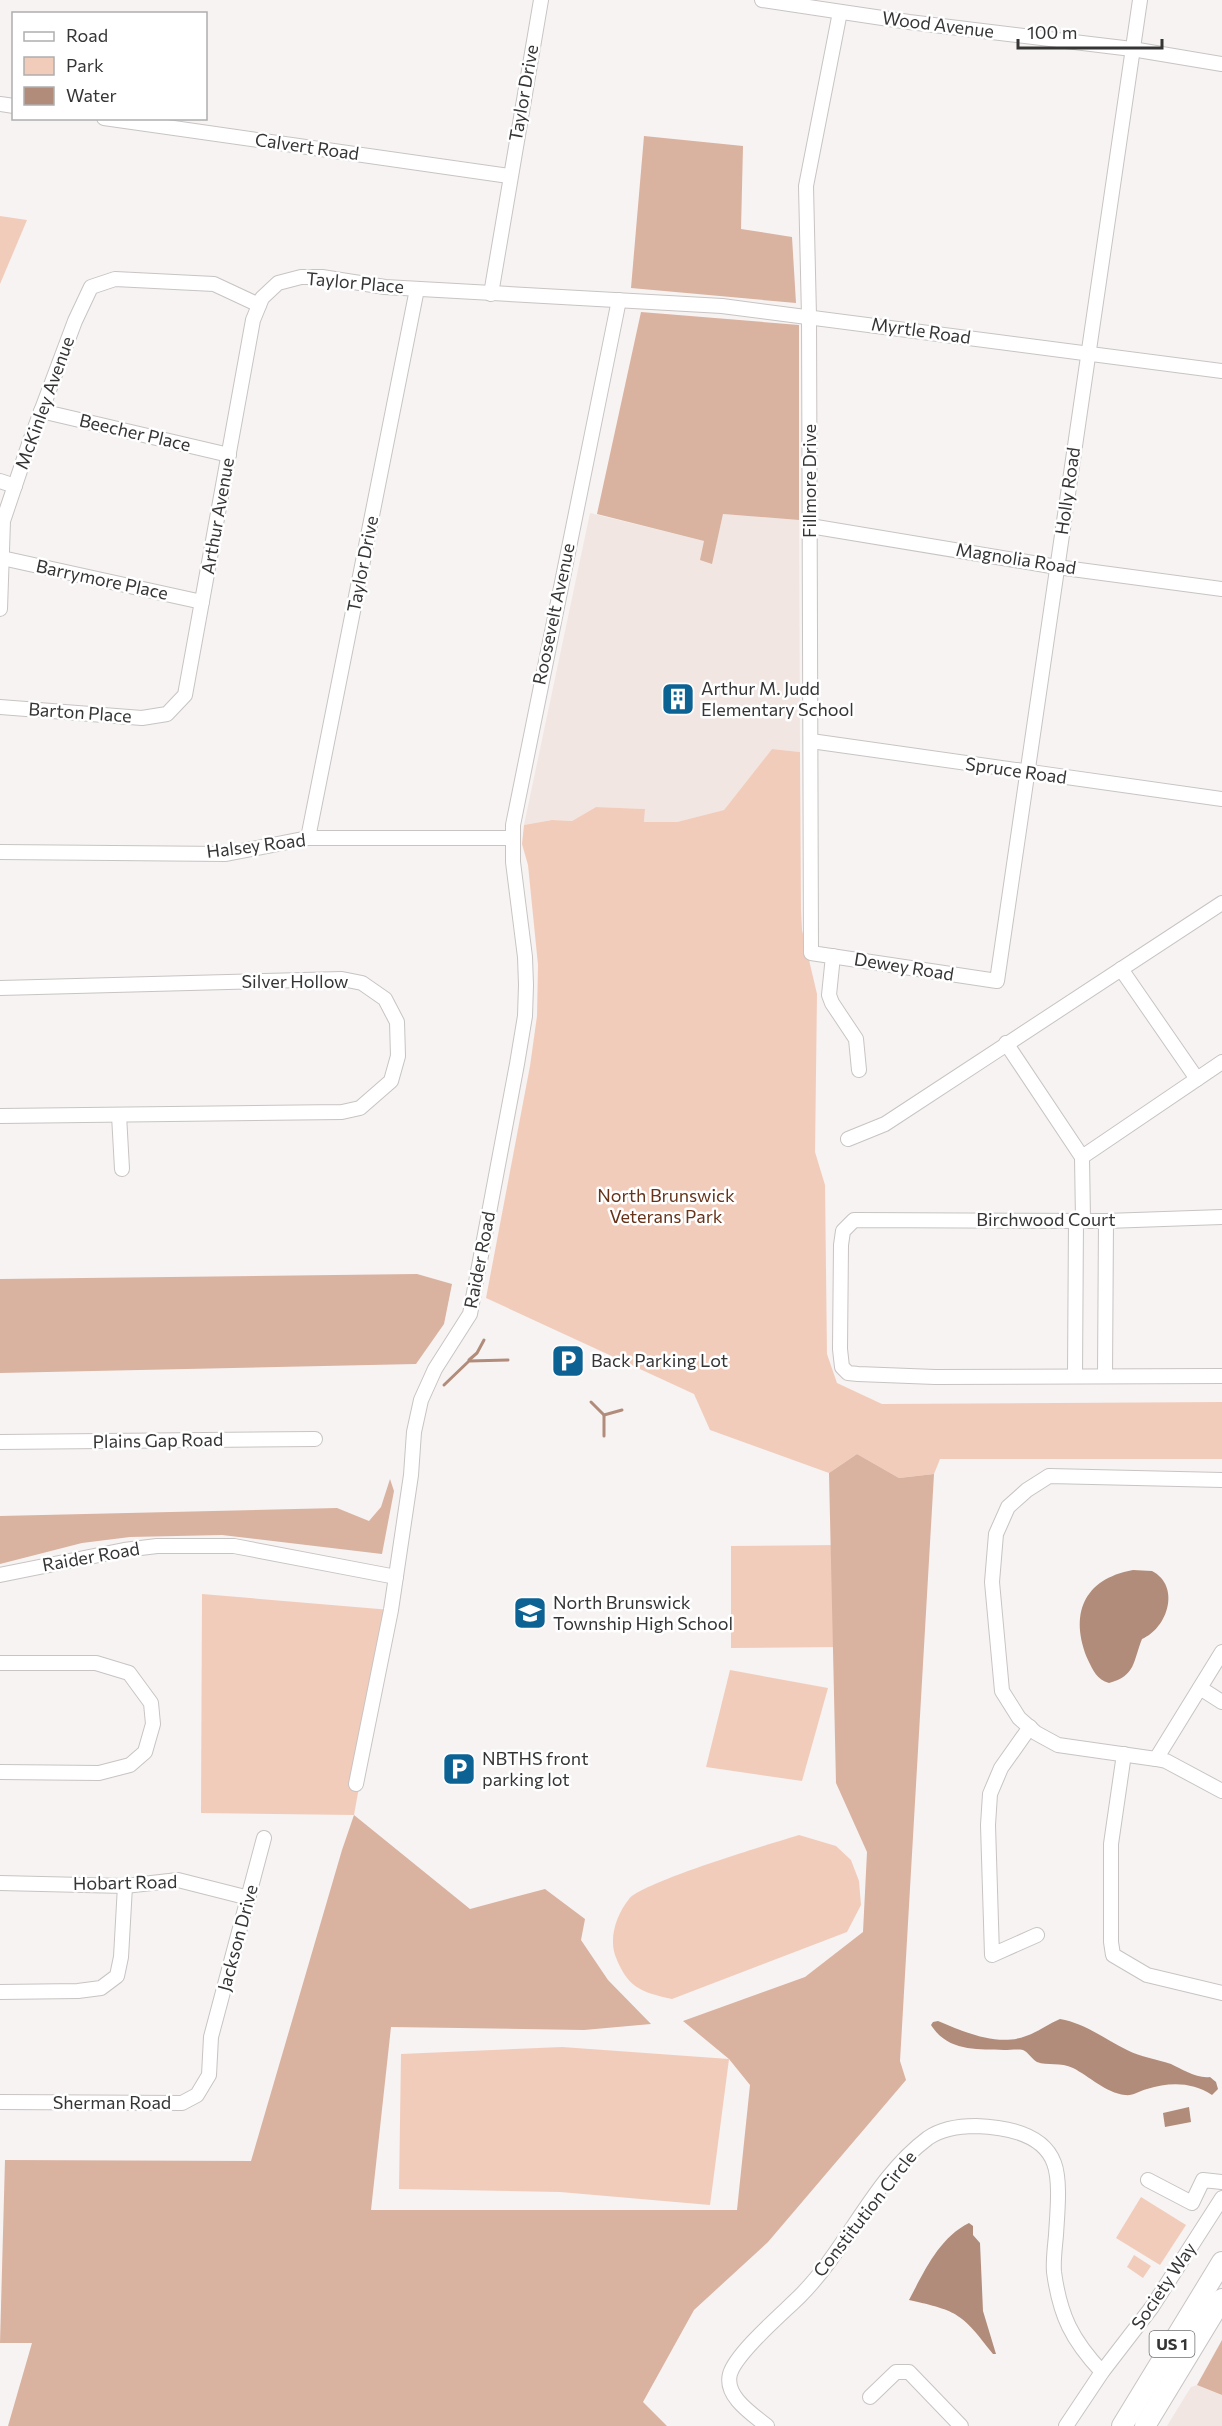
<svg xmlns="http://www.w3.org/2000/svg" width="1222" height="2426" font-family="Commissioner,sans-serif">
  <rect width="100%" height="100%" fill="#f6f3f2"/>
  <!-- built -->
  <g fill="#f1e6e1">
    <polygon points="590,513 716,544 723,514 799,520 800,752 772,749 724,810 677,822 644,822 645,809 596,807 572,821 552,820 524,825"/>
    <polygon points="1197,2385 1222,2395 1222,2426 1167,2426 1191,2387"/>
  </g>
  <!-- green -->
  <g fill="#f2ccbb">
    <polygon points="0,216 27,220 0,284"/>
    <polygon points="772,749 800,752 801,910 802,930 817,994 815,1152 825,1185 827,1354 837,1383 882,1404 1222,1402 1222,1459 940,1459 934,1474 899,1478 857,1454 829,1473 710,1430 694,1394 486,1298 530,1066 537,1016 538,965 528,865 522,844 524,825 552,820 572,821 596,807 645,809 644,822 677,822 724,810"/>
    <polygon points="838,1545 839,1647 731,1648 731,1546"/>
    <polygon points="202,1594 391,1610 354,1815 201,1813"/>
    <polygon points="730,1670 828,1688 802,1781 706,1767"/>
    <path d="M 799,1835 L 836,1846 L 851,1860 L 859,1881 L 861,1905 L 847,1932 L 672,1999 C 640,1992 627,1987 615,1955 C 609,1936 617,1914 629,1899 C 643,1882 770,1844 799,1835 Z"/>
    <polygon points="562,2047 729,2059 710,2205 560,2192 399,2189 401,2054"/>
    <polygon points="1141,2197 1186,2225 1160,2265 1116,2238"/>
    <polygon points="1134,2255 1151,2266 1143,2278 1127,2267"/>
  </g>
  <!-- forest -->
  <g fill="#dab2a0">
    <polygon points="644,136 743,146 741,229 792,237 796,303 631,288"/>
    <polygon points="641,312 799,325 799,520 723,514 712,564 700,560 704,541 597,514"/>
    <polygon points="417,1274 452,1284 444,1324 416,1364 0,1373 0,1279"/>
    <polygon points="857,1454 899,1478 934,1474 900,2061 906,2080 768,2242 694,2310 643,2402 667,2426 8,2426 32,2343 0,2343 5,2160 251,2161 342,1850 354,1815 470,1909 545,1889 585,1919 581,1940 608,1980 651,2024 584,2030 391,2027 371,2210 737,2210 750,2085 729,2059 683,2021 805,1977 863,1932 867,1852 836,1783 829,1473"/>
    <polygon points="390,1479 394,1491 382,1554 222,1535 130,1537 82,1543 0,1564 0,1516 337,1508 369,1521 381,1507"/>
    <polygon points="1222,2340 1222,2395 1197,2385"/>
  </g>
  <!-- water -->
  <g fill="#b28c7a">
    <path d="M 1133,1570 L 1152,1571 C 1181,1586 1168,1628 1142,1639 C 1133,1661 1136,1676 1109,1683 C 1097,1680 1093,1670 1088,1660 C 1069,1615 1083,1579 1133,1570 Z"/>
    <path d="M 1060,2019 C 1084,2023 1105,2039 1127,2050 C 1141,2057 1156,2059 1171,2064 C 1182,2069 1197,2079 1210,2077 L 1216,2082 L 1218,2089 L 1212,2095 C 1192,2082 1170,2082 1147,2089 C 1139,2091 1133,2096 1125,2095 C 1106,2093 1089,2076 1073,2068 C 1061,2062 1047,2066 1037,2062 C 1032,2059 1028,2052 1023,2050 C 1018,2049 1010,2050 1004,2050 C 977,2049 948,2052 931,2025 L 933,2022 L 938,2021 C 964,2032 998,2047 1026,2036 C 1038,2032 1048,2024 1060,2019 Z"/>
    <polygon points="1189,2107 1191,2122 1165,2127 1163,2113"/>
    <path d="M 969,2223 L 973,2226 L 973,2235 L 980,2243 L 983,2311 L 996,2354 L 993,2354 C 962,2314 959,2311 909,2300 C 925,2270 939,2238 969,2223 Z"/>
  </g>
  <g fill="none" stroke-linecap="round" stroke-linejoin="round">
    <!-- stream -->
    <g stroke="#b28c7a" stroke-width="3">
      <polyline points="469,1360 477,1353 484,1340"/>
      <polyline points="444,1385 469,1361 508,1360"/>
      <polyline points="591,1402 604,1415 604,1436"/>
      <polyline points="604,1415 622,1410"/>
    </g>
    <!-- minor casing -->
    <g stroke="#c8c4c3" stroke-width="16">
      <g id="minor">
        <polyline points="762,0 909,22 1132,49 1222,64"/>
        <polyline points="840,12 806,186 809,316 811,953 997,981 1140,0"/>
        <polyline points="0,104 14,106"/>
        <polyline points="104,118 509,176"/>
        <polyline points="491,294 541,0"/>
        <polyline points="41,411 229,455"/>
        <polyline points="0,481 15,486"/>
        <polyline points="810,526 1057,567 1222,589"/>
        <polyline points="2,558 202,602"/>
        <polyline points="0,609 3,521 30,441 75,321 91,287 115,279 214,284 259,305"/>
        <polyline points="0,707 142,718 167,714 185,695 253,320 262,298 278,283 301,277 322,277 385,287 722,306 1222,371"/>
        <polyline points="811,741 1222,799"/>
        <polyline points="308,838 417,289"/>
        <polyline points="0,852 226,854 308,838 512,838"/>
        <polyline points="833,956 829,995 832,1003 856,1039 859,1070"/>
        <polyline points="1121,969 1197,1079"/>
        <polyline points="0,988 342,979 362,983 385,999 397,1022 398,1056 391,1081 360,1108 342,1112 0,1116"/>
        <polyline points="1006,1043 1082,1157"/>
        <polyline points="119,1115 122,1169"/>
        <polyline points="848,1139 885,1124 1222,903"/>
        <polyline points="1222,1217 1106,1221 854,1220 843,1231 841,1245 840,1349 842,1367 848,1373 858,1374 935,1377 1222,1376"/>
        <polyline points="1083,1220 1082,1157 1222,1062"/>
        <polyline points="1075,1376 1076,1220"/>
        <polyline points="1105,1376 1106,1221"/>
        <polyline points="0,1442 315,1439"/>
        <polyline points="1222,1480 1049,1476 1027,1490 1008,1507 996,1534 992,1582 1002,1691 1019,1718 1036,1733 1058,1745 1156,1759 1222,1652"/>
        <polyline points="0,1575 124,1550 157,1546 234,1546 396,1577"/>
        <polyline points="0,1663 96,1663 129,1673 151,1703 153,1724 145,1752 130,1765 99,1773 0,1772"/>
        <polyline points="1200,1688 1222,1702"/>
        <polyline points="1030,1727 1001,1768 990,1794 988,1825 992,1955 1037,1935"/>
        <polyline points="1124,1754 1111,1844 1111,1942 1113,1955 1147,1975 1222,1993"/>
        <polyline points="1156,1759 1166,1761 1222,1791"/>
        <polyline points="356,1784 391,1610 411,1475 414,1432 421,1400 435,1369 470,1314 517,1064 525,1016 526,985 525,957 513,862 513,825 619,300"/>
        <polyline points="0,1883 125,1886 178,1880 249,1898"/>
        <polyline points="0,1992 78,1991 101,1988 117,1976 121,1957 125,1886"/>
        <polyline points="0,2102 182,2103 197,2095 209,2075 211,2037 264,1838"/>
        <polyline points="1148,2180 1192,2203 1203,2180 1222,2182"/>
        <polyline points="870,2397 896,2372 909,2372 961,2426"/>
        <path d="M 767,2426 C 752,2414 724,2396 730,2374 C 736,2353 783,2313 800,2296 C 848,2248 873,2179 928,2138 C 941,2129 961,2126 976,2126 C 1004,2127 1043,2133 1054,2163 C 1061,2181 1057,2216 1056,2235 C 1055,2247 1053,2260 1054,2272 C 1060,2316 1072,2340 1102,2372"/>
        <polyline points="1066,2426 1102,2372 1152,2307 1222,2198"/>
      </g>
    </g>
    <!-- highway casing -->
    <g stroke="#c8c4c3" stroke-width="22">
      <g id="highway">
        <polyline points="1122,2426 1222,2262"/>
        <polyline points="1145,2426 1222,2299"/>
      </g>
    </g>
    <!-- minor -->
    <use href="#minor" stroke="#fff" stroke-width="14"/>
    <!-- highway -->
    <use href="#highway" stroke="#fff" stroke-width="20"/>
  </g>
  <!-- icons -->
  <defs>
    <g id="building-square" transform="scale(1.725)"><rect x="-9" y="-9" width="18" height="18" rx="4" fill="#0c6293" stroke="#fff"/><path d="M-4-6H4V6H1V3H-1V6H-4ZM-2.5-4.3h1.7v1.8h-1.7ZM.8-4.3h1.7v1.8H.8ZM-2.5-1h1.7V.8h-1.7ZM.8-1h1.7V.8H.8Z" fill="#fff"/></g>
    <g id="parking-square" transform="scale(1.725)"><rect x="-9" y="-9" width="18" height="18" rx="4" fill="#0c6293" stroke="#fff"/><path d="M-3.5-5.5H1a3.5 3.5 0 0 1 0 7H-1V5.5H-3.5ZM-1-3.4V-.6H.8a1.4 1.4 0 0 0 0-2.8Z" fill="#fff"/></g>
    <g id="school-square" transform="scale(1.725)"><rect x="-9" y="-9" width="18" height="18" rx="4" fill="#0c6293" stroke="#fff"/><path d="M0-5L7-2L0 1L-7-2ZM-4 1L0 2.5L4 1V4Q0 6-4 4Z" fill="#fff"/></g>
  </defs>
  <g fill-rule="evenodd">
    <use href="#building-square" x="678" y="699"/>
    <use href="#parking-square" x="568" y="1361"/>
    <use href="#school-square" x="530" y="1613"/>
    <use href="#parking-square" x="459" y="1769"/>
  </g>
  <g text-anchor="middle" stroke-width="5" stroke-linejoin="round" paint-order="stroke">
    <!-- shield labels -->
    <rect fill="#fff" stroke="#727272" stroke-width="1.5" x="1149.5" y="2331" width="45" height="26" rx="4.5"/>
    <g font-size="16" font-weight="bold" fill="#363535">
      <text x="1172" y="2350">US 1</text>
    </g>
    <!-- street labels -->
    <g font-size="18" fill="#363535" stroke="#fff">
      <text transform="translate(938 25) rotate(7)" y="6">Wood Avenue</text>
      <text transform="translate(524 93) rotate(-80)" y="6">Taylor Drive</text>
      <text transform="translate(307 147) rotate(8)" y="6">Calvert Road</text>
      <text transform="translate(355 283) rotate(5)" y="6">Taylor Place</text>
      <text transform="translate(921 331) rotate(8)" y="6">Myrtle Road</text>
      <text transform="translate(45 403) rotate(-70)" y="6">McKinley Avenue</text>
      <text transform="translate(135 433) rotate(13)" y="6">Beecher Place</text>
      <text transform="translate(810 481) rotate(-90)" y="6">Fillmore Drive</text>
      <text transform="translate(1068 491) rotate(-82)" y="6">Holly Road</text>
      <text transform="translate(218 516) rotate(-80)" y="6">Arthur Avenue</text>
      <text transform="translate(1016 559) rotate(9)" y="6">Magnolia Road</text>
      <text transform="translate(363 564) rotate(-79)" y="6">Taylor Drive</text>
      <text transform="translate(102 580) rotate(12)" y="6">Barrymore Place</text>
      <text transform="translate(554 614) rotate(-78)" y="6">Roosevelt Avenue</text>
      <text transform="translate(80 713) rotate(4)" y="6">Barton Place</text>
      <text transform="translate(1016 771) rotate(8)" y="6">Spruce Road</text>
      <text transform="translate(256 846) rotate(-7)" y="6">Halsey Road</text>
      <text transform="translate(904 967) rotate(9)" y="6">Dewey Road</text>
      <text x="295" y="988">Silver Hollow</text>
      <text x="1046" y="1226">Birchwood Court</text>
      <text transform="translate(480 1260) rotate(-79)" y="6">Raider Road</text>
      <text transform="translate(158 1441) rotate(-1)" y="6">Plains Gap Road</text>
      <text transform="translate(91 1557) rotate(-10)" y="6">Raider Road</text>
      <text transform="translate(125 1883) rotate(-1)" y="6">Hobart Road</text>
      <text transform="translate(238 1938) rotate(-75)" y="6">Jackson Drive</text>
      <text x="112" y="2109">Sherman Road</text>
      <text transform="translate(865 2214) rotate(-52)" y="6">Constitution Circle</text>
      <text transform="translate(1164 2286) rotate(-56)" y="6">Society Way</text>
    </g>
    <!-- poi labels -->
    <g font-size="18" fill="#363535" stroke="#fff" text-anchor="start">
      <text x="701" y="695">Arthur M. Judd<tspan x="701" dy="21">Elementary School</tspan></text>
      <text x="591" y="1367">Back Parking Lot</text>
      <text x="553" y="1609">North Brunswick<tspan x="553" dy="21">Township High School</tspan></text>
      <text x="482" y="1765">NBTHS front<tspan x="482" dy="21">parking lot</tspan></text>
    </g>
    <!-- park labels -->
    <g font-size="18" fill="#663218" stroke="#fff">
      <text x="666" y="1202">North Brunswick<tspan x="666" dy="21">Veterans Park</tspan></text>
    </g>
  </g>
  <!-- legend -->
  <rect x="12" y="12" width="195" height="108" fill="#ffffff" stroke="#afaeae" stroke-width="1.5"/>
  <rect x="24" y="32" width="30" height="9" fill="#ffffff" stroke="#afaeae" stroke-width="1.5"/>
  <text x="66" y="42" font-size="18" fill="#363535">Road</text>
  <rect x="24" y="57" width="30" height="18" fill="#f2ccbb" stroke="#afaeae" stroke-width="1.5"/>
  <text x="66" y="72" font-size="18" fill="#363535">Park</text>
  <rect x="24" y="87" width="30" height="18" fill="#b28c7a" stroke="#afaeae" stroke-width="1.5"/>
  <text x="66" y="102" font-size="18" fill="#363535">Water</text>
  <!-- scale -->
  <path d="M1018 39v9h144v-9" fill="none" stroke="#363535" stroke-width="3"/>
  <text x="1027" y="39" font-size="18" fill="#363535" stroke="#ffffff" stroke-width="4.5" paint-order="stroke">100 m</text>
</svg>
